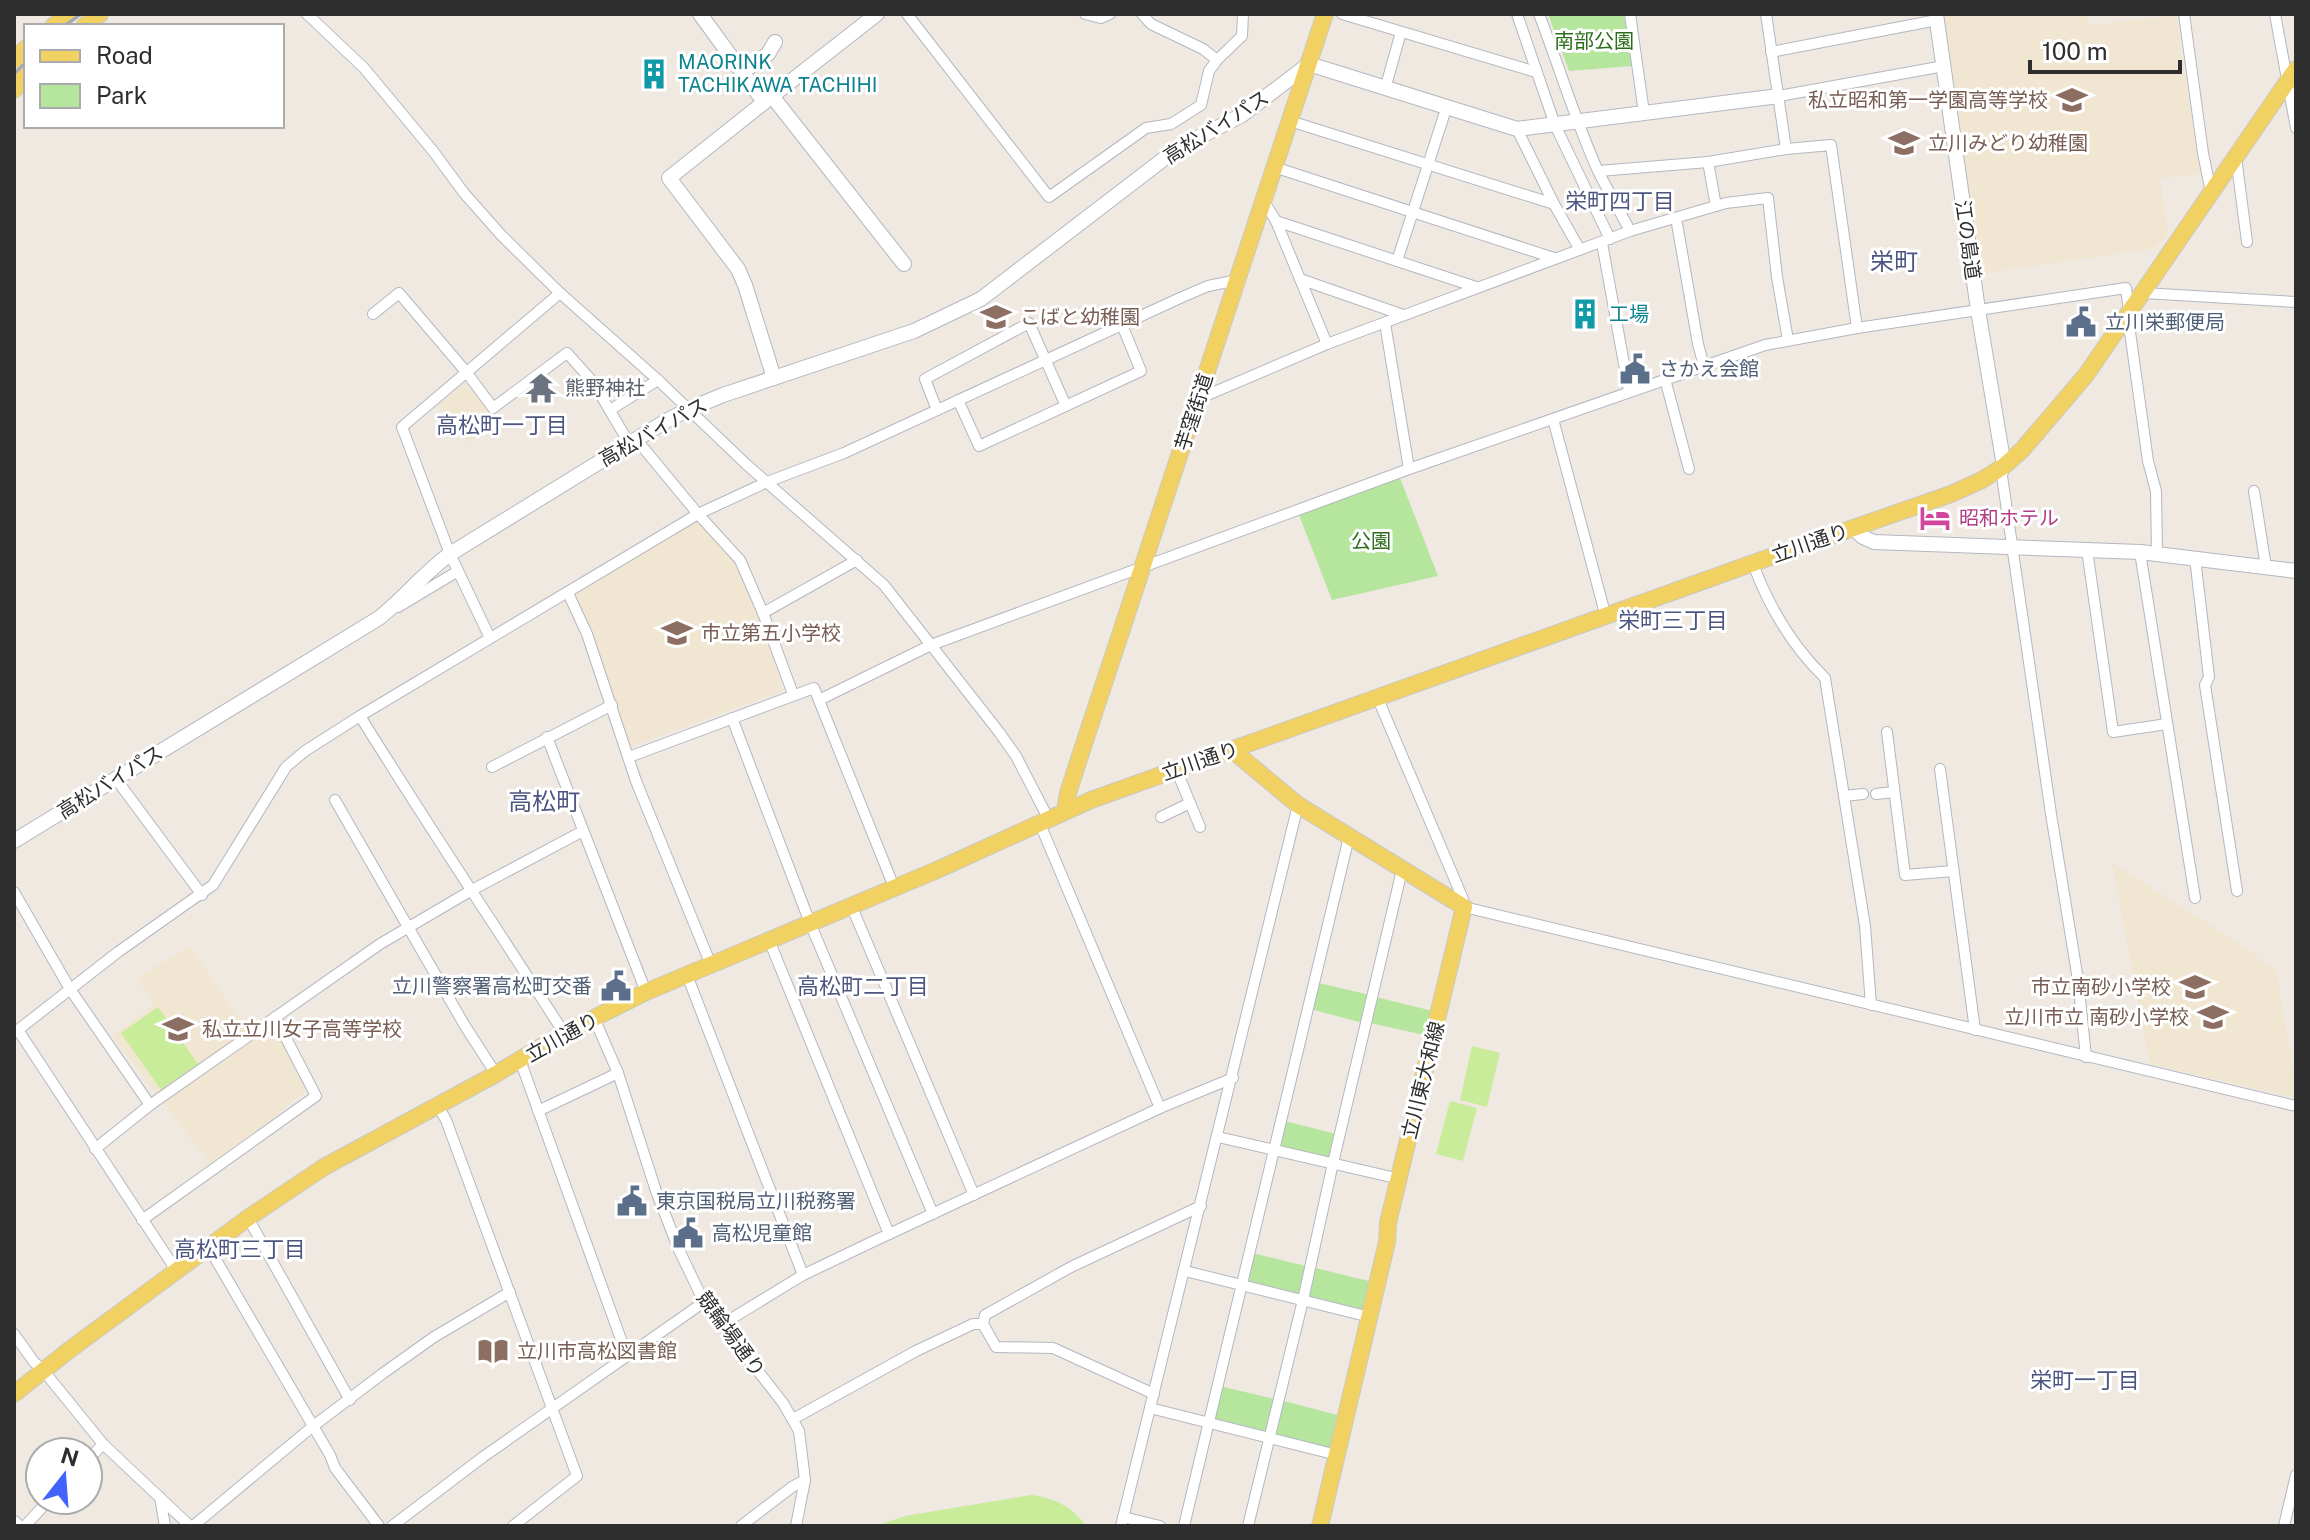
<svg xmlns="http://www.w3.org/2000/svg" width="2310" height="1540" font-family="'Public Sans','Noto Sans JP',sans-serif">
  <rect width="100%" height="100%" fill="#efe9e1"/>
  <!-- education -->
  <g fill="#f0e6d1">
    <polygon points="1943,14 2088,14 2089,26 2176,15 2200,174 2160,178 2168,234 2154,248 1981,274"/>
    <polygon points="466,382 496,417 470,443 439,404"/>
    <polygon points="693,519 734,555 778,672 782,691 629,747 597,648 574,596"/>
    <polygon points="2112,863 2232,939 2276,970 2296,1085 2296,1098 2150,1064"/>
    <polygon points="190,946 251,1037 272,1023 308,1089 213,1167 112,1036 154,1004 137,978"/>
  </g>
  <!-- green -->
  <g fill="#b6e59e">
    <polygon points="1548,14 1624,14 1632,66 1569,71"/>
    <polygon points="1400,478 1438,576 1332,600 1299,515"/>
    <polygon points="1319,983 1370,995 1363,1023 1314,1010 1313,1007"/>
    <polygon points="1376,997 1433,1011 1427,1033 1420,1034 1370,1023"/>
    <polygon points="1285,1121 1336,1134 1330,1161 1278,1149"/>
    <polygon points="1252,1253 1310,1267 1302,1299 1244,1285"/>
    <polygon points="1311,1267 1377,1283 1369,1316 1304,1300"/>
    <polygon points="1220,1386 1278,1400 1270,1436 1212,1422"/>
    <polygon points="1280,1400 1345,1417 1336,1453 1272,1436"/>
  </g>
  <!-- pitch -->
  <g fill="#c9ec9a">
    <polygon points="158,1007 198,1064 161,1090 121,1033"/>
    <polygon points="1472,1046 1500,1053 1487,1107 1460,1100"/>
    <polygon points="1450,1101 1477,1108 1463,1161 1436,1154"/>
    <path d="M 1031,1495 C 1054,1498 1072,1506 1086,1526 L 876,1526 L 905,1516 Z"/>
  </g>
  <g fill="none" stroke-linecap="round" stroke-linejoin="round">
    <!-- street casing -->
    <g stroke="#b4b7c1" stroke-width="12">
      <g id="street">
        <polyline points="307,14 364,68 433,151 464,193 501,235 560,293 658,380 747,465 884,585 999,732 1016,756 1049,820"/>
        <polyline points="907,14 1049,197 1146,128 1171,124 1201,105 1209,71 1217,60 1242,36 1243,14"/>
        <polyline points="1085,14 1101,18 1110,14"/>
        <polyline points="1142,14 1151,24 1203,49 1217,60"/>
        <polyline points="1342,14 1536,72"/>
        <polyline points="1517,14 1555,125 1610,239"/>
        <path d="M 1539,14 C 1559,66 1575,120 1598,171 C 1608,191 1620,211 1630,231"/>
        <polyline points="1630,14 1644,113"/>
        <polyline points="2184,14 2203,153 2211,193"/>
        <polyline points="2275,14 2296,128"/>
        <polyline points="1771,52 1937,20"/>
        <polyline points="1385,89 1401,32"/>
        <polyline points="1779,96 1944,66"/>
        <polyline points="1290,121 1554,204"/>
        <polyline points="1517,129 1554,204 1580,250"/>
        <polyline points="1786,149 1831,145 1857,328"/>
        <polyline points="2236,157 2247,242"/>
        <polyline points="1708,162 1716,206"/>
        <polyline points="1274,167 1554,258"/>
        <polyline points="1599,171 1708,162 1786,149 1766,14"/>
        <polyline points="1263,200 1276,221 1327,344"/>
        <polyline points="1676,218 1698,344 1704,366"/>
        <polyline points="1276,221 1476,287"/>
        <polyline points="1602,243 1629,391"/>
        <polyline points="1397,261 1446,109"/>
        <polyline points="1300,279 1403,315"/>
        <polyline points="2143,293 2296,302"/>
        <polyline points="373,314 399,293 467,373 493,408 567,353 593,382 629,443"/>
        <polyline points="2126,317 2134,322 2130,332 2148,461 2156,491 2157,554"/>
        <polyline points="1385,323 1409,469"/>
        <polyline points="1665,379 1689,469"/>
        <polyline points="1198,399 1327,344 1630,231 1726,203 1768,198 1777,277 1788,340"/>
        <polyline points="958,400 979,446 1141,371 1122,325"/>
        <polyline points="610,410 658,380"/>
        <polyline points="937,410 925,379 1029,323 1066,406"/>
        <polyline points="1553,419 1606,617"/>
        <polyline points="636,439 698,514 740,560 763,613 793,694"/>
        <polyline points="2004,466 2002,476 2051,814 2078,980 2086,1057"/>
        <polyline points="2254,491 2266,567"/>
        <polyline points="2087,550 2113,732 2167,724"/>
        <polyline points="2140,552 2195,898"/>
        <polyline points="2195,558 2209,677 2205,685 2237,891"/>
        <path d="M 1753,564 C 1769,607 1792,646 1825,678 L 1865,926 L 1871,1005"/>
        <polyline points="568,593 587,634 636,781 711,965"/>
        <polyline points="398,607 458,571"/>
        <polyline points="763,613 857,560"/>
        <polyline points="490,638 450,554 402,427 560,293"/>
        <polyline points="1378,699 1463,899 1464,907 2296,1106"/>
        <polyline points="819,700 931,645 1409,469 1765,345 1857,328 2126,288 2129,312"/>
        <path d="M 360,716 C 426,823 496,927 564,1033"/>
        <polyline points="732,718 810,923 933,1214"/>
        <polyline points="1887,732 1905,875 1953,871"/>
        <polyline points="547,737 646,992"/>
        <polyline points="629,757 814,688 894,887"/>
        <polyline points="492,767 612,705"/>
        <polyline points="1176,769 1200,827"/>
        <polyline points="1940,769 1975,1030"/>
        <polyline points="116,779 202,895"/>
        <polyline points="1876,794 1894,792"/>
        <polyline points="1844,796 1863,794"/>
        <polyline points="335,800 465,1026 496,1074"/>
        <polyline points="1161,817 1190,803"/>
        <polyline points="1040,824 1160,1108"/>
        <polyline points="14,892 70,989 150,1105"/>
        <polyline points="851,905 974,1195"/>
        <polyline points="769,940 889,1234"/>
        <polyline points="687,975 803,1275"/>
        <polyline points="594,1018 618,1073 656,1191 679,1250 704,1302 783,1403 799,1431 805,1480 796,1526"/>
        <polyline points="18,1030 172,1264 173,1275"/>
        <polyline points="14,1033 118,952 213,885 286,767 305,751 360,716 698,514 767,482 844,453 1180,298 1208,286 1238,280"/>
        <polyline points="520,1060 627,1356"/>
        <polyline points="438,1106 446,1120 577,1476 513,1526"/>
        <polyline points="538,1111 618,1073"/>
        <polyline points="1218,1137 1400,1179"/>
        <polyline points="95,1149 150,1105 380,944 472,890 583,831"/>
        <polyline points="248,1218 350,1400"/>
        <polyline points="142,1220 316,1096 275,1017"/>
        <polyline points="209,1248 330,1455 335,1468 379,1526"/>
        <polyline points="1185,1271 1370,1317"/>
        <polyline points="721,1325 803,1275 874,1241 1160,1108 1233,1078"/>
        <polyline points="14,1334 34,1362 43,1370 103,1444 190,1526"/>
        <polyline points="1154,1394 1053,1348 996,1347 983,1324 985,1315 1071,1267 1201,1206"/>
        <polyline points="1150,1408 1337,1455"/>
        <polyline points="793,1419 916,1351 973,1324 983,1324"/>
        <polyline points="88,1460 103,1444"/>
        <polyline points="160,1497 165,1526"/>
        <polyline points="1123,1517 1160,1526"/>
        <polyline points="25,1526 49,1500"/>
        <polyline points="193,1526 312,1427 382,1374 434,1337 510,1292"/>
        <polyline points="392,1526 483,1457 704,1302"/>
        <polyline points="741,1526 792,1487 805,1480"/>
        <polyline points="1121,1526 1298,805"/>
        <polyline points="1184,1526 1349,837"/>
        <polyline points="1248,1526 1303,1300 1333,1163 1402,870"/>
        <polyline points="2284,1526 2296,1475"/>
      </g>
    </g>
    <!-- secondary casing -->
    <g stroke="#b4b7c1" stroke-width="16">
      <g id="secondary">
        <polyline points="700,14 764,102"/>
        <polyline points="877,14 772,96 904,264"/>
        <polyline points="1936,14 1978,310 2004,466"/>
        <polyline points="742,72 768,54 775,42"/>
        <polyline points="772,96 669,178 738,269 745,285 774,378"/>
        <polyline points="1853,528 1863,537 1874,542 2140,552 2296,571"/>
        <path d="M 14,841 L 379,618 C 404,598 424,573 450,554 L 666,421 L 689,409 L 723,395 L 914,331 L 981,299 L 1178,148 L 1242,115 L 1309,64 L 1517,129 L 1779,96"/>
        <polyline points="14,1523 17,1526"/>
      </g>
    </g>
    <!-- primary casing -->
    <g stroke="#c9c9c9" stroke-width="18">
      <g id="primary">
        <polyline points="53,26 69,14"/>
        <polyline points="84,26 100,14"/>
        <polyline points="14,60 26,48"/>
        <polyline points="14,90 26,75"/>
        <polyline points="1232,750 1298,805 1464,907 1388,1223 1387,1242 1320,1526"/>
        <polyline points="1065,811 1068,793 1080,756 1325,14"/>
        <polyline points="14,1394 68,1351 248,1218 324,1167 496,1074 564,1033 646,992 937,870 1091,800 1773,556 1951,494 1982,480 2004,466 2022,450 2086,375 2296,69"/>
      </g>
    </g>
    <!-- street -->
    <use href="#street" stroke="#fff" stroke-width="10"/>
    <!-- secondary -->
    <use href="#secondary" stroke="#fff" stroke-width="14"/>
    <!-- primary -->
    <use href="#primary" stroke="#f2d163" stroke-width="16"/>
    <!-- rail -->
    <g stroke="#a3a6b8" stroke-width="3">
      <polyline points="64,26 81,14"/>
      <polyline points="14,74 26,62"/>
    </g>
  </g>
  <!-- icons -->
  <defs>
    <g id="building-bare" transform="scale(2.4)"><path d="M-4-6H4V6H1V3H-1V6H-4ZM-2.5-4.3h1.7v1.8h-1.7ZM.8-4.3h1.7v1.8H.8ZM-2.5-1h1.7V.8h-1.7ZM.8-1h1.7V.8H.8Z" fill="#0f9aa8" stroke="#fff" stroke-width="2.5" paint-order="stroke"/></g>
    <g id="school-bare" transform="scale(2.4)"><path d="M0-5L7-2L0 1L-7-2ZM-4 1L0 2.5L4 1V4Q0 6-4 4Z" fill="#8d6e63" stroke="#fff" stroke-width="2.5" paint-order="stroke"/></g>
    <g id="civic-bare" transform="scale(2.4)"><path d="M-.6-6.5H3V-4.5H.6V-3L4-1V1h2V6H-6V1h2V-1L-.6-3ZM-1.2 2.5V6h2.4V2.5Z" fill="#5c6f8a" stroke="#fff" stroke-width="2.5" paint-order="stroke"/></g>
    <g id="temple-bare" transform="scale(2.4)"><path d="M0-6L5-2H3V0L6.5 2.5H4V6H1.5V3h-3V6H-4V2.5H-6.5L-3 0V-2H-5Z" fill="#6b7280" stroke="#fff" stroke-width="2.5" paint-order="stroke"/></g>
    <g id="hotel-bare" transform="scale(2.4)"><path d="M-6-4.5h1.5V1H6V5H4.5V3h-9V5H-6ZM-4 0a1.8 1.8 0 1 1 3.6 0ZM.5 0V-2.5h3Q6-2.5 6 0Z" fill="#d1479c" stroke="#fff" stroke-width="2.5" paint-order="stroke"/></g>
    <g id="library-bare" transform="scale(2.4)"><path d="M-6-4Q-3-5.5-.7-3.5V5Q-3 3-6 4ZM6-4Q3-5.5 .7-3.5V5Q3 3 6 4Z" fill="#8d6e63" stroke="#fff" stroke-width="2.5" paint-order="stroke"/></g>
  </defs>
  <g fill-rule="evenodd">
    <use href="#building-bare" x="654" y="74"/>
    <use href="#school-bare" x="2072" y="100"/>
    <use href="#school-bare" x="1904" y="143"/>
    <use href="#building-bare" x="1585" y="314"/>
    <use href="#school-bare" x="996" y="317"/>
    <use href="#civic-bare" x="2081" y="322"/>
    <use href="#civic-bare" x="1635" y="369"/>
    <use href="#temple-bare" x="541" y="388"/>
    <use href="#hotel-bare" x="1935" y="518"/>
    <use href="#school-bare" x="677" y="633"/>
    <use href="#civic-bare" x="616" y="986"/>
    <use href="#school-bare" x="2195" y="987"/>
    <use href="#school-bare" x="2213" y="1017"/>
    <use href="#school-bare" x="178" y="1029"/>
    <use href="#civic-bare" x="632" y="1201"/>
    <use href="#civic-bare" x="688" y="1233"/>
    <use href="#library-bare" x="493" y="1351"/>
  </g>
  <g text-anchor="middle" stroke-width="6" stroke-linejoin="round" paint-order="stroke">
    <!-- park labels -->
    <g font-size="20" fill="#2c6e1b" stroke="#fff">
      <text x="1594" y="48">南部公園</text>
      <text x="1371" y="548">公園</text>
    </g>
    <!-- culture labels -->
    <g font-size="20" fill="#0d838f" stroke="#fff" text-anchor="start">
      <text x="678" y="69">MAORINK<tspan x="678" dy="23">TACHIKAWA TACHIHI</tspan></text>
      <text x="1609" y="321">工場</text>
    </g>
    <!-- education labels -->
    <g font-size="20" fill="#785e54" stroke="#fff" text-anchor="start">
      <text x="2048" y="107" text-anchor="end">私立昭和第一学園高等学校</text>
      <text x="1928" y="150">立川みどり幼稚園</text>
      <text x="1020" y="324">こばと幼稚園</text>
      <text x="701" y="640">市立第五小学校</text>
      <text x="2171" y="994" text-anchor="end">市立南砂小学校</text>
      <text x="2189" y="1024" text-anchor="end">立川市立 南砂小学校</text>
      <text x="202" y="1036">私立立川女子高等学校</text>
      <text x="517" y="1358">立川市高松図書館</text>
    </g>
    <!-- street labels -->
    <g font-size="20" fill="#2e2e2e" stroke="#fff">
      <text transform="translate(1216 127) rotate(-32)" y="7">高松バイパス</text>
      <text transform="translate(1968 240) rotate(82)" y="7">江の島道</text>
      <text transform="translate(1194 412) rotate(-72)" y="7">芋窪街道</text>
      <text transform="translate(653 432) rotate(-29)" y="7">高松バイパス</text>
      <text transform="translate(1810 543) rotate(-19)" y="7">立川通り</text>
      <text transform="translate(1200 761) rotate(-19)" y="7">立川通り</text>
      <text transform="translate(110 782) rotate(-32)" y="7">高松バイパス</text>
      <text transform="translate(562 1037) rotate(-29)" y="7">立川通り</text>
      <text transform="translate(1423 1080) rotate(-76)" y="7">立川東大和線</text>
      <text transform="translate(731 1334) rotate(54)" y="7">競輪場通り</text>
    </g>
    <!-- service labels -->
    <g font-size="20" fill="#4e5e75" stroke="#fff" text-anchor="start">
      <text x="2105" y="329">立川栄郵便局</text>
      <text x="1659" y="376">さかえ会館</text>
      <text x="592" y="993" text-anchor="end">立川警察署高松町交番</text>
      <text x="656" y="1208">東京国税局立川税務署</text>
      <text x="712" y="1240">高松児童館</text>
    </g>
    <!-- worship labels -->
    <g font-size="20" fill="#5b616d" stroke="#fff" text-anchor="start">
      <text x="565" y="395">熊野神社</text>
    </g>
    <!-- hotel labels -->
    <g font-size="20" fill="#b23c85" stroke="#fff" text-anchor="start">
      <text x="1959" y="525">昭和ホテル</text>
    </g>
    <!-- neighbourhood labels -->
    <g font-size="22" fill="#4d5680" stroke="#fff">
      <text x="1620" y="209">栄町四丁目</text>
      <text x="502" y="433">高松町一丁目</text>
      <text x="1673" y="628">栄町三丁目</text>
      <text x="863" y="994">高松町二丁目</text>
      <text x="240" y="1257">高松町三丁目</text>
      <text x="2085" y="1388">栄町一丁目</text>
    </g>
    <!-- quarter labels -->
    <g font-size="24" fill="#4d5680" stroke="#fff">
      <text x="1894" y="270">栄町</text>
      <text x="544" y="810">高松町</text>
    </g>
  </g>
  <!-- border -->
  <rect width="2310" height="1540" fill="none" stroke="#2e2e2e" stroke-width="32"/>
  <!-- legend -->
  <rect x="24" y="24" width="260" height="104" fill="#ffffff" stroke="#ababab" stroke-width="2"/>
  <rect x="40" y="50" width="40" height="12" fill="#f2d163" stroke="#ababab" stroke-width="2"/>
  <text x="96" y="64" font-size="24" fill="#2e2e2e">Road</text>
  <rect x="40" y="84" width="40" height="24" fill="#b6e59e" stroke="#ababab" stroke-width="2"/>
  <text x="96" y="104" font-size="24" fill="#2e2e2e">Park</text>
  <!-- north arrow -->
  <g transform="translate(64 1476) rotate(17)"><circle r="38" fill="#ffffff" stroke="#ababab" stroke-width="2"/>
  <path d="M0-6L14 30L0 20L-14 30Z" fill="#4264fb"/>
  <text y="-12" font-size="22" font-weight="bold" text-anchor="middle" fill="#2e2e2e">N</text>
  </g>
  <!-- scale -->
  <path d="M2030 60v12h150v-12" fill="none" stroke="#2e2e2e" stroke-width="4"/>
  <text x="2042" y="60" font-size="24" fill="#2e2e2e" stroke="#ffffff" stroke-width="6" paint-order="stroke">100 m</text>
</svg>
